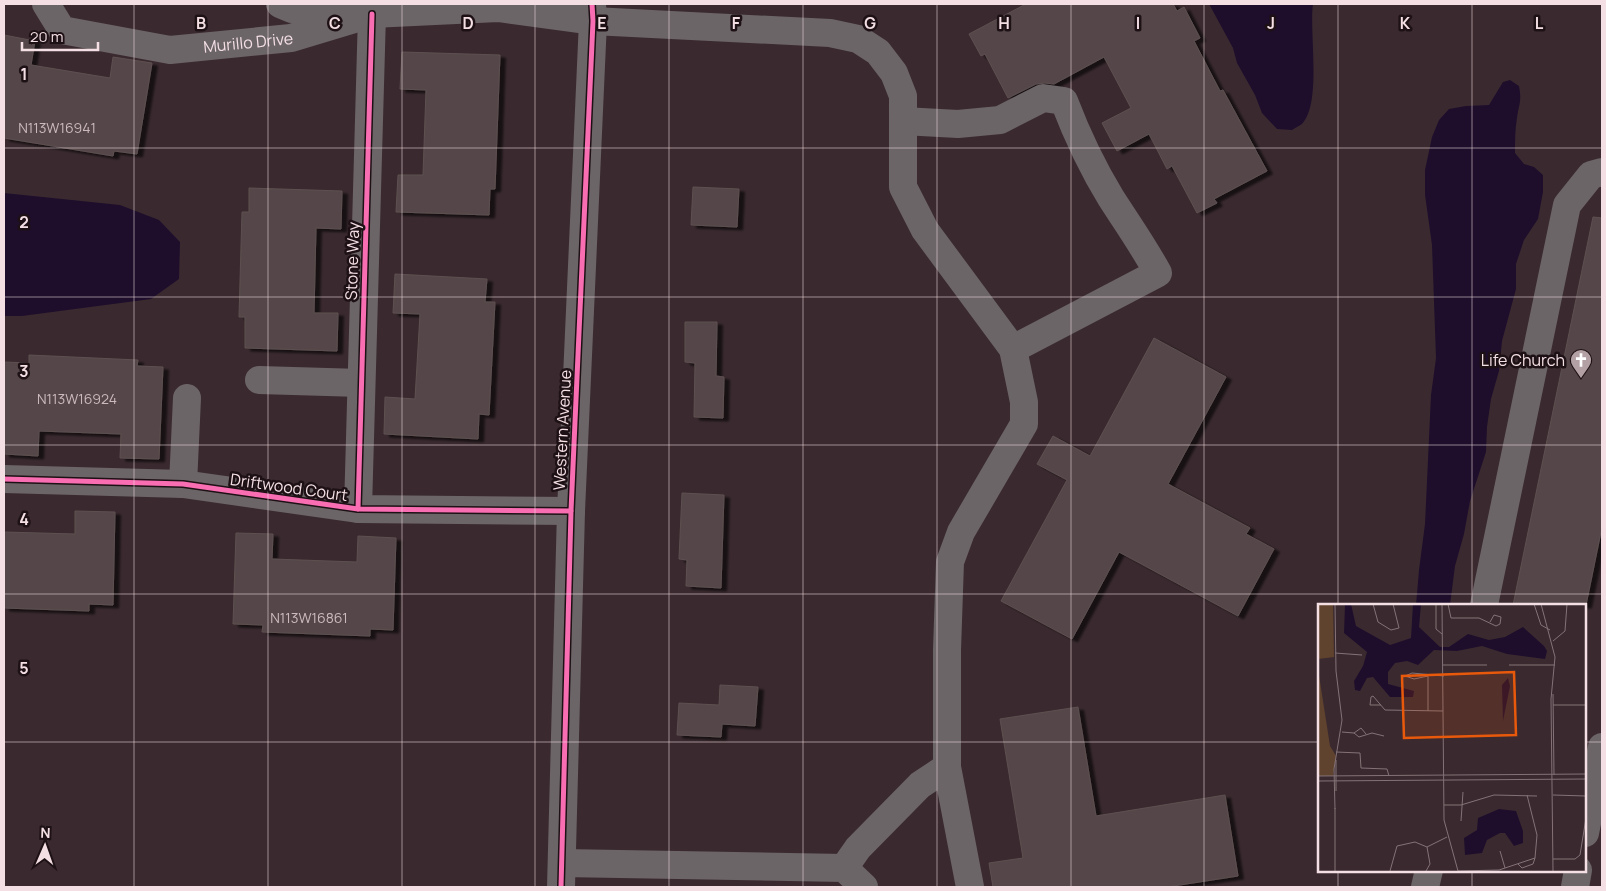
<svg xmlns="http://www.w3.org/2000/svg" width="1606" height="891" font-family="Manrope,sans-serif">
  <defs>
    <filter id="shadow"><feDropShadow dx="5.5" dy="3" stdDeviation="1" flood-color="#0009"/></filter>
  </defs>
  <rect width="100%" height="100%" fill="#3a2a2f"/>
  <!-- water -->
  <g fill="#1e0e2c">
    <path d="M 1209,4 L 1313,4 C 1309,32 1322,103 1302,124 C 1299,126 1295,128 1292,130 L 1277,129 L 1262,113 L 1255,95 L 1237,63 L 1233,48 Z"/>
    <path d="M 1510,80 L 1519,86 C 1522,102 1519,103 1517,118 C 1515,130 1515,141 1515,153 L 1524,164 L 1534,167 L 1543,175 L 1543,192 L 1538,219 L 1524,240 L 1516,264 L 1516,289 L 1502,341 L 1499,371 L 1491,399 L 1487,427 L 1486,452 L 1470,501 L 1464,534 L 1455,566 L 1450,605 L 1416,605 L 1419,570 L 1425,524 L 1431,395 L 1436,358 L 1432,245 L 1425,195 L 1425,170 L 1432,137 L 1439,120 L 1449,109 L 1466,106 L 1489,105 L 1503,82 Z"/>
    <polygon points="4,193 120,205 159,220 180,242 179,279 151,299 22,316 4,316"/>
  </g>
  <!-- building -->
  <g fill="#554749" stroke="#5e5051" filter="url(#shadow)">
    <polygon points="1026,4 1173,4 1177,11 1184,7 1200,38 1194,41 1220,91 1223,90 1267,171 1214,199 1217,203 1197,213 1172,166 1167,169 1149,134 1117,151 1102,123 1131,108 1104,57 1054,84 1045,83 1036,84 1008,98 985,54 981,56 969,34"/>
    <polygon points="4,35 35,41 31,65 110,78 113,57 152,63 137,154 114,151 113,156 4,138"/>
    <polygon points="402,52 500,55 495,189 490,189 489,215 396,212 398,175 423,175 426,90 400,89"/>
    <polygon points="693,187 739,189 737,227 691,225"/>
    <polygon points="249,188 342,191 341,229 316,228 314,313 338,313 337,351 245,348 245,317 239,317 242,212 249,212"/>
    <polygon points="1593,217 1602,218 1602,527 1586,605 1513,605"/>
    <polygon points="395,274 487,279 485,302 495,302 489,415 479,414 478,439 384,434 385,397 415,399 420,314 393,313"/>
    <polygon points="685,322 717,322 716,376 724,377 723,418 694,417 695,363 685,362"/>
    <polygon points="1154,338 1226,377 1168,484 1250,528 1246,534 1274,549 1238,616 1119,552 1072,639 1001,601 1067,480 1037,464 1053,436 1090,456"/>
    <polygon points="29,355 138,360 137,366 163,367 159,459 120,458 121,434 39,431 38,456 4,454 4,362 29,363"/>
    <polygon points="682,493 724,495 721,588 686,586 687,560 679,559"/>
    <polygon points="75,511 115,512 113,605 89,604 89,611 4,608 4,532 75,534"/>
    <polygon points="236,533 273,534 272,559 357,562 358,536 396,538 393,630 370,629 370,636 262,632 263,625 233,624"/>
    <polygon points="720,685 758,687 755,726 722,724 721,737 677,735 679,703 719,705"/>
    <polygon points="1078,707 1096,816 1225,795 1238,876 1167,887 993,887 989,863 1023,858 1000,719"/>
  </g>
  <g fill="none" stroke-linecap="round" stroke-linejoin="round">
    <!-- minor -->
    <g stroke="#6c6568" stroke-width="28">
      <path id="s1" d="M 46,4 L 62,30 L 170,50 L 291,38 L 354,19"/>
      <polyline points="280,4 292,9 372,14 498,8 593,21 830,33 858,39 878,52 894,73 903,96 903,187 925,230 1013,349 1024,402 1024,424 961,532 950,562 947,650 947,767 920,785 858,848 844,868"/>
      <path d="M 903,121 L 958,124 L 1000,120 L 1043,98 L 1064,101 C 1077,135 1092,167 1111,198 C 1127,223 1144,247 1158,273 L 1013,349"/>
      <polyline points="259,380 361,383"/>
      <polyline points="4,479 183,484 358,509 571,511"/>
      <polyline points="183,484 187,398"/>
      <polyline points="358,509 372,14"/>
      <polyline points="1484,605 1567,205 1591,175 1602,172"/>
      <polyline points="947,767 970,887"/>
      <polyline points="1585,833 1602,747"/>
      <polyline points="562,863 844,868 864,887"/>
      <polyline points="561,887 571,511 593,21 592,4"/>
      <polyline points="1425,887 1429,870"/>
      <polyline points="1575,887 1578,870"/>
    </g>
    <!-- cycleway casing -->
    <g stroke="#1e1115" stroke-width="8">
      <g id="cycleway">
        <polyline points="4,479 183,484 358,509 571,511"/>
        <polyline points="358,509 372,14"/>
        <polyline points="561,887 571,511 593,21 592,4"/>
      </g>
    </g>
    <!-- cycleway -->
    <use href="#cycleway" stroke="#f96db3" stroke-width="5"/>
  </g>
  <!-- grid -->
  <path fill="none" stroke="#f3dfe4" stroke-width="1" stroke-opacity="0.55" d="M 134,4 L 134,887M 268,4 L 268,887M 402,4 L 402,887M 535,4 L 535,887M 669,4 L 669,887M 803,4 L 803,887M 937,4 L 937,887M 1071,4 L 1071,887M 1204,4 L 1204,887M 1338,4 L 1338,605M 1472,4 L 1472,605M 4,148 L 1602,148M 4,297 L 1602,297M 4,445 L 1602,445M 4,594 L 1602,594M 4,742 L 1320,742M 1585,742 L 1602,742M 1338,870 L 1338,887M 1472,870 L 1472,887"/>
  <!-- icons -->
  <defs>
    <g id="church-pin" transform="scale(1.125)"><path d="M0 17L-7.5 6A9.5 9.5 0 1 1 7.5 6Z" fill="#b2a0a5" stroke="#1e1115"/><path d="M-1.2-6h2.4v3.5h3.3v2.4h-3.3V6h-2.4V-.1h-3.3v-2.4h3.3Z" fill="#fff"/></g>
  </defs>
  <g fill-rule="evenodd">
    <use href="#church-pin" x="1581" y="360"/>
  </g>
  <g text-anchor="middle" stroke-width="5" stroke-linejoin="round" paint-order="stroke">
    <!-- number labels -->
    <g font-size="14" fill="#ccb9bd">
      <text x="57" y="133">N113W16941</text>
      <text x="77" y="404">N113W16924</text>
      <text x="309" y="623">N113W16861</text>
    </g>
    <!-- street labels -->
    <g font-size="16" fill="#f3dfe4" stroke="#1e1115">
      <text dy="6" stroke="none"><textPath href="#s1" startOffset="219">Murillo Drive</textPath></text>
      <text transform="translate(352 261) rotate(-88)" y="6">Stone Way</text>
      <text transform="translate(562 430) rotate(-87)" y="6">Western Avenue</text>
      <text transform="translate(289 487) rotate(8)" y="6">Driftwood Court</text>
    </g>
    <!-- poi labels -->
    <g font-size="16" fill="#f3dfe4" stroke="#1e1115" text-anchor="end">
      <text x="1565" y="366">Life Church</text>
    </g>
  </g>
  <!-- overview -->
  <g transform="translate(1318 604)">
    <rect width="268" height="268" fill="#3a2a2f"/>
    <path d="M 0,0 L 15,0 L 16,53 L 0,55 ZM 0,65 L 12,142 L 18,152 L 15,172 L 0,172 Z" fill="#60432e"/>
    <path d="M 27,0 L 33,0 L 38,22 L 72,41 L 93,34 L 95,0 L 103,0 L 101,23 L 122,43 L 131,43 L 150,30 L 171,36 L 187,33 L 205,23 L 226,42 L 229,47 L 227,55 L 189,50 L 164,42 L 139,47 L 116,46 L 100,61 L 89,57 L 77,59 L 70,68 L 70,80 L 96,87 L 95,93 L 72,93 L 55,73 L 49,74 L 42,87 L 37,86 L 36,77 L 45,62 L 49,48 L 26,29 ZM 190,74 L 192,82 L 185,117 L 184,81 ZM 181,205 L 198,207 L 205,227 L 205,239 L 196,242 L 187,229 L 182,229 L 169,236 L 164,249 L 147,251 L 146,234 L 159,226 L 160,214 Z" fill="#1e0e2c"/>
    <path fill="none" stroke="#847277" stroke-width="1" d="M 55,0 L 60,18 L 73,26 L 81,24 L 75,0M 118,0 L 118,25 L 124,30M 124,0 L 126,216 L 140,267M 130,0 L 133,14 L 161,14 L 178,22 L 182,20 L 183,13 L 176,11 L 172,18M 216,0 L 223,21 L 232,26M 223,0 L 237,53 L 233,95 L 235,267M 235,37 L 247,27 L 249,0M 17,49 L 44,51M 125,61 L 169,61M 191,61 L 237,61M 110,72 L 96,75 L 87,72 L 94,69 L 126,72M 110,72 L 110,107M 235,90 L 236,171M 63,101 L 52,101 L 53,93 L 55,92 L 67,106 L 125,107M 235,101 L 268,101M 24,128 L 36,129 L 41,133 L 54,129 L 66,132M 36,129 L 43,124 L 48,130M 18,148 L 42,149 L 43,164 L 69,165 L 71,172M 18,156 L 18,187M 0,172 L 268,170M 0,177 L 268,175M 235,191 L 268,192M 126,201 L 143,201 L 176,191 L 219,192M 17,205 L 16,165 L 24,116 L 18,67 L 17,0M 143,217 L 145,188M 109,243 L 129,233M 182,247 L 187,264M 235,255 L 257,255 L 262,251 L 268,214M 200,260 L 204,264 L 215,260 L 217,254M 17,267 L 17,204M 72,267 L 79,242 L 97,238 L 109,243M 108,267 L 112,260 L 109,243M 140,267 L 181,266 L 217,254 L 219,231 L 209,191"/>
    <path fill="#e8590c" fill-opacity="0.15" stroke="#e8590c" stroke-width="2.5" d="M 196,68 L 198,131 L 86,134 L 84,72 Z"/>
    <rect width="268" height="268" fill="none" stroke="#f3dfe4" stroke-width="2.5"/>
  </g>
  <g font-size="16" text-anchor="middle" font-weight="bold" fill="#f3dfe4" stroke="#1e1115" stroke-width="5" stroke-linejoin="round" paint-order="stroke">
    <text x="201" y="29">B</text>
    <text x="335" y="29">C</text>
    <text x="468" y="29">D</text>
    <text x="602" y="29">E</text>
    <text x="736" y="29">F</text>
    <text x="870" y="29">G</text>
    <text x="1004" y="29">H</text>
    <text x="1138" y="29">I</text>
    <text x="1271" y="29">J</text>
    <text x="1405" y="29">K</text>
    <text x="1539" y="29">L</text>
    <text x="24" y="80">1</text>
    <text x="24" y="228">2</text>
    <text x="24" y="377">3</text>
    <text x="24" y="525">4</text>
    <text x="24" y="674">5</text>
  </g>
  <!-- border -->
  <rect width="1606" height="891" fill="none" stroke="#f3dfe4" stroke-width="10"/>
  <!-- north arrow -->
  <g transform="translate(45 846) rotate(2)" stroke="#1e1115" stroke-width="4" paint-order="stroke">
  <path d="M0-4L9 19L0 12L-9 19Z" fill="#f3dfe4"/>
  <text y="-8" font-size="14" font-weight="bold" text-anchor="middle" fill="#f3dfe4">N</text>
  </g>
  <!-- scale -->
  <path d="M22 42v8h76v-8" fill="none" stroke="#f3dfe4" stroke-width="2.5"/>
  <text x="30" y="42" font-size="15" fill="#f3dfe4" stroke="#1e1115" stroke-width="4" paint-order="stroke">20 m</text>
</svg>
